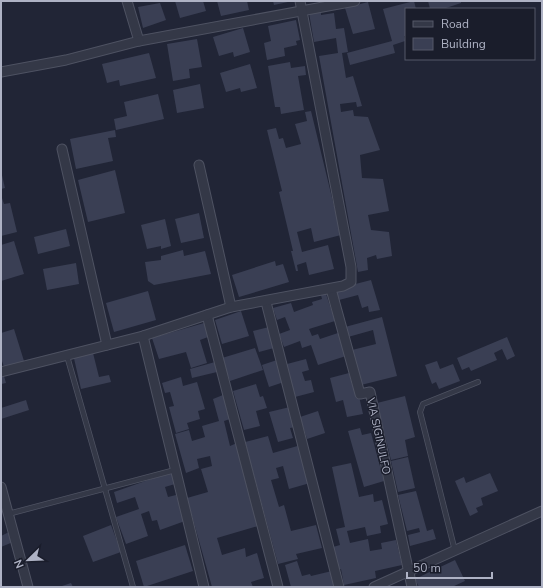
<svg xmlns="http://www.w3.org/2000/svg" width="543" height="588" font-family="'Nunito Sans',sans-serif">
  <rect width="100%" height="100%" fill="#212536"/>
  <!-- building -->
  <g fill="#3a3f54">
    <polygon points="175,1 203,1 206,11 180,18"/>
    <polygon points="217,1 247,1 249,10 221,16"/>
    <polygon points="273,1 288,1 288,2 274,5"/>
    <polygon points="414,1 416,9 406,9 406,36 404,36 405,41 393,45 395,53 350,65 347,53 392,41 383,9"/>
    <polygon points="428,1 461,1 461,3 443,9 430,9"/>
    <polygon points="368,2 375,29 353,34 345,8"/>
    <polygon points="160,3 166,20 143,28 138,7"/>
    <polygon points="321,12 321,15 334,13 336,29 344,28 348,52 342,53 346,78 353,76 362,106 357,107 356,102 340,104 341,112 353,110 354,116 368,117 380,150 360,155 362,178 383,179 389,211 368,215 371,230 389,232 392,256 377,259 376,255 367,258 368,270 358,272 319,56 338,53 336,38 314,42 309,13"/>
    <polygon points="296,20 300,40 296,41 297,45 284,48 285,56 267,60 264,43 271,41 268,26"/>
    <polygon points="243,28 250,52 234,57 233,52 219,56 213,37"/>
    <polygon points="197,39 202,67 189,69 190,78 173,81 167,44"/>
    <polygon points="149,53 156,78 120,86 119,80 107,83 102,64"/>
    <polygon points="290,62 291,68 305,66 306,75 298,76 304,110 281,114 280,107 275,107 268,66"/>
    <polygon points="250,64 257,88 241,92 240,88 226,92 220,73"/>
    <polygon points="200,84 204,108 177,113 173,90"/>
    <polygon points="158,94 164,119 116,130 114,119 127,116 124,102"/>
    <polygon points="311,111 341,235 314,242 311,228 297,232 302,252 328,245 334,269 309,275 306,262 297,265 298,271 296,271 291,251 293,251 279,192 282,191 267,130 276,128 279,139 283,138 286,148 301,144 295,124 307,121 305,112"/>
    <polygon points="115,130 116,137 108,138 113,161 76,169 70,139"/>
    <polygon points="115,170 125,213 88,222 78,180"/>
    <polygon points="1,171 5,188 1,189"/>
    <polygon points="1,195 4,204 10,203 17,232 1,236"/>
    <polygon points="199,213 204,238 181,243 175,219"/>
    <polygon points="165,219 171,246 161,249 161,246 147,249 141,225"/>
    <polygon points="66,229 70,246 38,254 34,237"/>
    <polygon points="14,241 24,274 1,281 1,245"/>
    <polygon points="183,250 184,256 205,251 211,274 154,285 148,281 145,262 161,260 161,256"/>
    <polygon points="275,261 276,266 283,264 289,282 239,297 232,275"/>
    <polygon points="76,263 79,284 47,290 43,269"/>
    <polygon points="371,280 380,310 369,312 368,306 362,308 358,295 339,300 336,289"/>
    <polygon points="148,291 156,320 114,332 106,303"/>
    <polygon points="326,294 335,321 309,329 312,336 318,334 320,339 338,333 346,356 318,365 311,345 302,348 300,341 284,347 279,334 290,330 285,317 277,320 273,308 291,303 294,312 313,305 312,302 322,299 321,295"/>
    <polygon points="241,311 249,336 222,344 215,320"/>
    <polygon points="382,317 397,376 361,385 352,350 376,344 373,330 348,337 345,327"/>
    <polygon points="204,323 208,337 200,340 207,363 191,368 186,352 159,359 152,338"/>
    <polygon points="269,327 274,348 259,352 253,331"/>
    <polygon points="14,329 24,361 4,367 1,358 1,333"/>
    <polygon points="507,337 515,356 507,360 502,349 494,353 497,360 471,371 469,367 462,370 457,358"/>
    <polygon points="255,348 263,370 230,381 222,358"/>
    <polygon points="92,349 99,377 109,375 111,382 81,389 73,354"/>
    <polygon points="306,359 309,370 302,372 305,381 311,380 314,392 295,397 287,364"/>
    <polygon points="277,360 284,382 269,387 262,365"/>
    <polygon points="437,361 440,369 453,364 460,381 439,389 436,382 432,384 425,365"/>
    <polygon points="215,362 217,372 192,378 190,369"/>
    <polygon points="349,373 352,384 356,383 363,414 347,417 343,400 336,402 330,378"/>
    <polygon points="4,376 6,383 1,384 1,377"/>
    <polygon points="181,377 183,386 197,382 205,409 198,411 200,419 187,423 189,429 176,433 169,407 174,406 170,392 165,393 162,383"/>
    <polygon points="256,384 260,397 263,396 267,408 256,411 260,426 244,430 233,391"/>
    <polygon points="223,395 230,419 224,421 230,446 237,443 258,526 217,538 222,555 245,548 246,557 257,553 264,578 251,582 253,587 212,587 187,498 208,492 201,469 212,466 210,456 197,459 199,468 186,473 175,434 189,430 192,441 205,437 202,426 219,421 213,399"/>
    <polygon points="405,396 415,437 405,440 408,456 391,460 377,403"/>
    <polygon points="26,400 29,410 1,419 1,408"/>
    <polygon points="290,407 295,427 290,428 293,438 278,442 269,412"/>
    <polygon points="318,411 325,433 307,439 300,417"/>
    <polygon points="360,428 362,435 371,433 384,481 364,487 348,431"/>
    <polygon points="268,436 273,453 301,445 310,483 289,489 283,466 276,468 279,478 271,480 279,507 284,505 291,531 316,525 322,548 296,554 298,559 278,564 245,442"/>
    <polygon points="408,457 415,488 398,492 391,461"/>
    <polygon points="351,463 359,497 373,494 374,502 382,500 388,524 380,526 381,533 367,536 365,527 347,531 350,543 368,539 370,551 382,549 381,543 396,540 402,565 375,571 376,578 344,585 341,569 338,570 333,547 340,545 336,529 345,527 332,467"/>
    <polygon points="171,472 175,484 165,487 168,497 176,495 185,521 160,530 157,520 152,521 149,511 141,514 148,536 126,544 116,517 139,509 135,497 117,503 114,492"/>
    <polygon points="490,473 498,491 481,498 483,505 476,508 478,512 470,516 455,481 464,477 466,483"/>
    <polygon points="416,491 427,531 433,529 436,539 410,546 408,535 420,532 419,528 407,531 398,495"/>
    <polygon points="111,525 121,552 93,562 83,536"/>
    <polygon points="9,532 13,542 1,547 1,536"/>
    <polygon points="185,545 193,571 144,587 136,561"/>
    <polygon points="455,560 465,581 452,587 419,587 415,579"/>
    <polygon points="297,561 302,576 310,574 311,576 332,571 336,587 291,587 285,565"/>
    <polygon points="71,583 73,587 59,587"/>
  </g>
  <g fill="none" stroke-linecap="round" stroke-linejoin="round">
    <!-- service casing -->
    <g stroke="#4e5262" stroke-width="6">
      <g id="service">
        <polyline points="67,356 133,587"/>
        <polyline points="8,514 175,470"/>
        <polyline points="455,551 420,412 423,404 478,382"/>
      </g>
    </g>
    <!-- minor casing -->
    <g stroke="#4e5262" stroke-width="11">
      <g id="minor">
        <polyline points="127,1 139,41 355,1"/>
        <polyline points="1,72 66,60 139,41"/>
        <polyline points="62,149 107,345"/>
        <polyline points="199,165 231,307"/>
        <polyline points="331,289 360,394 370,392 412,587"/>
        <polyline points="266,302 339,587"/>
        <polyline points="207,315 278,587"/>
        <polyline points="143,336 204,587"/>
        <polyline points="1,372 143,336 231,307 343,286 351,282 351,267 300,1"/>
        <polyline points="1,487 28,587"/>
        <polyline points="374,587 542,511"/>
      </g>
    </g>
    <!-- service -->
    <use href="#service" stroke="#343847" stroke-width="4.5"/>
    <!-- minor -->
    <use href="#minor" stroke="#343847" stroke-width="9"/>
  </g>
  <g text-anchor="middle" stroke-width="3" stroke-linejoin="round" paint-order="stroke">
    <!-- street labels -->
    <g font-size="11" fill="#aeb2c4" stroke="#1a1d2b">
      <text transform="translate(379 436) rotate(78)" y="4">VIA SIGINULFO</text>
    </g>
  </g>
  <!-- border -->
  <rect width="543" height="588" fill="none" stroke="#aeb2c4" stroke-width="4"/>
  <!-- legend -->
  <rect x="405" y="8" width="130" height="52" fill="#1a1d2b" stroke="#555968"/>
  <rect x="413" y="21" width="20" height="6" fill="#343847" stroke="#555968"/>
  <text x="441" y="28" font-size="12" fill="#aeb2c4">Road</text>
  <rect x="413" y="38" width="20" height="12" fill="#3a3f54" stroke="#555968"/>
  <text x="441" y="48" font-size="12" fill="#aeb2c4">Building</text>
  <!-- north arrow -->
  <g transform="translate(28 560) rotate(247)" stroke="#1a1d2b" stroke-width="3" paint-order="stroke">
  <path d="M0-3L7 15L0 10L-7 15Z" fill="#aeb2c4"/>
  <text y="-6" font-size="11" font-weight="bold" text-anchor="middle" fill="#aeb2c4">N</text>
  </g>
  <!-- scale -->
  <path d="M407 572v6h85v-6" fill="none" stroke="#aeb2c4" stroke-width="2"/>
  <text x="413" y="572" font-size="12" fill="#aeb2c4" stroke="#1a1d2b" stroke-width="3" paint-order="stroke">50 m</text>
</svg>
